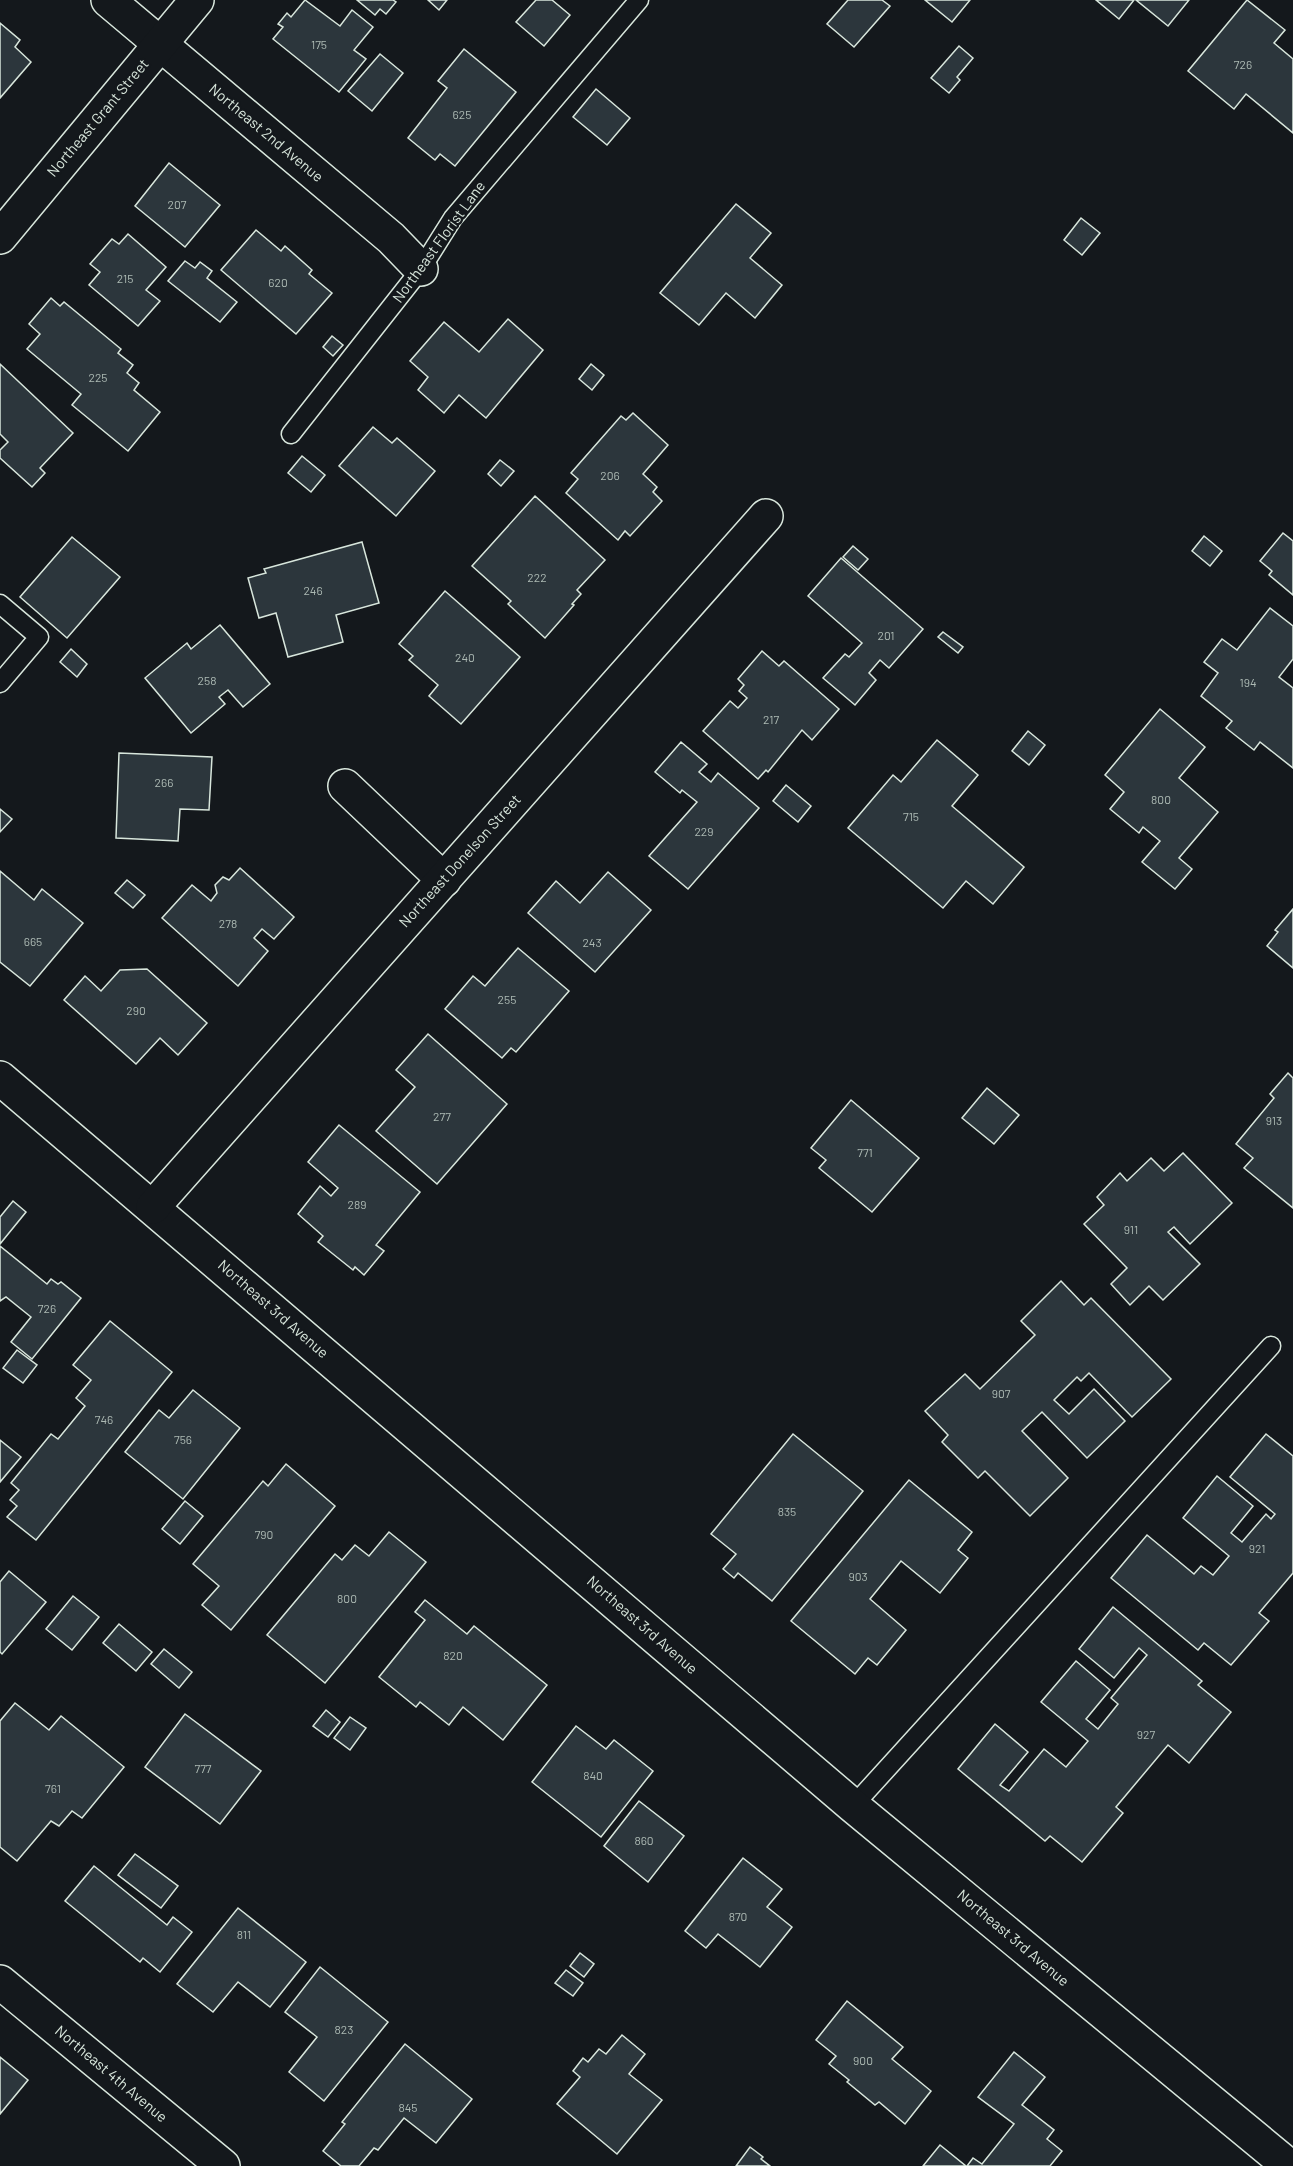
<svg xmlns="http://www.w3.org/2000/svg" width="1293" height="2166" font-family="Barlow,sans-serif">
  <rect width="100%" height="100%" fill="#14181c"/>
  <!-- building -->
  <g fill="#2c363c" stroke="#d8e6dc" stroke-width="1.5">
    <polygon points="305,0 340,26 352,10 373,27 354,50 366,59 339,92 273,39 283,27 278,24 287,13 291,17"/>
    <polygon points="357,0 393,0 396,2 386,14 380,9 375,15"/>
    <polygon points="428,0 447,0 439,10"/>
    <polygon points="536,0 552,0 570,15 544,46 516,22"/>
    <polygon points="848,0 882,0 890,6 854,47 827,24"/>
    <polygon points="925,0 970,0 952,22"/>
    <polygon points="1096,0 1134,0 1119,19"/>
    <polygon points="1136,0 1189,0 1168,26"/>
    <polygon points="1247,0 1285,30 1274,43 1293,59 1293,133 1246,94 1234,109 1188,71"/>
    <polygon points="0,23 20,40 15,47 31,62 0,98"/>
    <polygon points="959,46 973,58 957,77 960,80 949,93 931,78"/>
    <polygon points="464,49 516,92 455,166 440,154 435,160 408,138 447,88 438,81"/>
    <polygon points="380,54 403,73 372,111 348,91"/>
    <polygon points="596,89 630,118 607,145 573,117"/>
    <polygon points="169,163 220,205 185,247 135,206"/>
    <polygon points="736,204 771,233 750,258 782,285 755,318 726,293 699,325 660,293"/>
    <polygon points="1081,218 1100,233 1082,255 1064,240"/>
    <polygon points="256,230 281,251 285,246 312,270 309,274 332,293 296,334 221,270"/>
    <polygon points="128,234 166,267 146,290 160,301 138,326 89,285 100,272 90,264 112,239 119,244"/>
    <polygon points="185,261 195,268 200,262 212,271 207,278 237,302 220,322 168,281"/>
    <polygon points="51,298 60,306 64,302 121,349 118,353 133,365 127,373 139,383 134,390 160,412 128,451 72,405 81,394 27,349 40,334 29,324"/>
    <polygon points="508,319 543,350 486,418 459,395 444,413 418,390 428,377 410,361 444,322 479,352"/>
    <polygon points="332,336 343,345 333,356 323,347"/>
    <polygon points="0,364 73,433 40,468 45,473 32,487 0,458 0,450 8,442 0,434"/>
    <polygon points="591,364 604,375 592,390 579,379"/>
    <polygon points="633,413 668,445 643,474 657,487 653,492 662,501 630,536 625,531 618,540 566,493 578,479 571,473 621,416 626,420"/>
    <polygon points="373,427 392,443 397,438 435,471 396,516 339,466"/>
    <polygon points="302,456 325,475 311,492 288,473"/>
    <polygon points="500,460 514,471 501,486 488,474"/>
    <polygon points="535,496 605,560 577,590 581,594 572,604 574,605 545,638 508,604 511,601 472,566"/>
    <polygon points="1283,533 1293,541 1293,595 1269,575 1272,571 1260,561"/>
    <polygon points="1204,536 1222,551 1210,566 1192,551"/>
    <polygon points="72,537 120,577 67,638 20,597"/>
    <polygon points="362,542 379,603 336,615 343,642 288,657 276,613 259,618 248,578 266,573 264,569"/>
    <polygon points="853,546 868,559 858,570 843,557"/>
    <polygon points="841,558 923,629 889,668 880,660 869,673 876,680 855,705 823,678 845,654 849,657 862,643 808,596"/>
    <polygon points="445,591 520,657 461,724 429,696 438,685 409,660 413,656 399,644"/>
    <polygon points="1270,608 1293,626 1293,659 1279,677 1293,688 1293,768 1260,742 1254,750 1226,728 1232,721 1201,696 1218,673 1204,662 1222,639 1237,650"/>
    <polygon points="220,625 270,684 243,707 228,690 219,697 225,704 191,733 145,678 187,643 191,649"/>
    <polygon points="943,632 963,647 958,653 938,637"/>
    <polygon points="71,649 87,664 77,677 60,662"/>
    <polygon points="762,651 779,666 784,661 839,709 812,740 802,730 768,772 766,770 758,779 703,731 730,701 738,708 747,698 739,691 744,685 738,679"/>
    <polygon points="1160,709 1205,747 1179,778 1218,812 1179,858 1192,869 1175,889 1142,862 1160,841 1143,827 1139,833 1110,809 1124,792 1105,775"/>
    <polygon points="1028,731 1045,745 1029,765 1012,751"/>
    <polygon points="937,740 978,775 952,806 1024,867 993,904 966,881 943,908 848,828 893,775 901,782"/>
    <polygon points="681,742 707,764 699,772 711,782 718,773 759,808 688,889 649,856 697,802 682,790 680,793 655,772"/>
    <polygon points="119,753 212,757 209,810 180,809 178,841 116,838"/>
    <polygon points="786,785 811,806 798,822 773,801"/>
    <polygon points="0,809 12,819 0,832"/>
    <polygon points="240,868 294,917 274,939 262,929 254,938 268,951 238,986 162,918 192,885 211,901 217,893 215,885 223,877 229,880"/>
    <polygon points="0,871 34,900 42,889 83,923 30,986 0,962"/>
    <polygon points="608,872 651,910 595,972 528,913 556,881 580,903"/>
    <polygon points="127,880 145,895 133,908 115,893"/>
    <polygon points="1293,909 1293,968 1267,946 1278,932 1275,930"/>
    <polygon points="518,948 569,991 516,1052 511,1048 502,1058 445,1009 473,976 485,986"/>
    <polygon points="147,969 207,1023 178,1055 160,1038 136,1064 64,1000 85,976 101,991 120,970"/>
    <polygon points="428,1034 507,1104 437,1184 376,1131 415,1087 396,1070"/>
    <polygon points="1288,1073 1293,1078 1293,1208 1244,1168 1253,1158 1236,1144 1274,1098 1270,1094"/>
    <polygon points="987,1088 1019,1115 994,1144 962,1118"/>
    <polygon points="851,1100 919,1158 872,1212 819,1168 826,1160 811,1148"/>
    <polygon points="339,1125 420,1192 376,1245 384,1251 364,1275 355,1267 353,1270 318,1242 323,1236 298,1214 320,1186 331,1196 338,1188 308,1162"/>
    <polygon points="1183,1153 1232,1203 1190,1244 1174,1227 1168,1232 1200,1264 1163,1300 1149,1286 1130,1305 1111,1284 1127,1268 1084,1224 1104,1205 1097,1197 1120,1173 1127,1181 1151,1158 1164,1171"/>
    <polygon points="13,1201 26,1212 0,1244 0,1217"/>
    <polygon points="0,1246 47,1284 51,1279 58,1284 61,1282 81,1298 32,1359 11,1342 31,1317 6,1297 0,1301"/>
    <polygon points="1061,1281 1084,1305 1091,1298 1171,1379 1132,1417 1089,1373 1081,1381 1077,1377 1054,1400 1069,1414 1094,1389 1125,1421 1087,1458 1042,1412 1022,1431 1068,1478 1030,1516 985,1471 978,1478 942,1442 948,1435 925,1411 965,1374 980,1389 1035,1335 1021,1321"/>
    <polygon points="110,1321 172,1372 36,1540 7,1517 17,1506 10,1500 19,1490 11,1483 51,1434 58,1439 85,1406 76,1398 91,1380 73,1365"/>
    <polygon points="17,1350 37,1365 23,1383 3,1368"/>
    <polygon points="193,1390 240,1428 183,1499 125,1452 159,1410 169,1418"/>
    <polygon points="793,1434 863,1491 772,1601 738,1573 734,1578 723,1569 736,1554 711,1534"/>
    <polygon points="1266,1434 1293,1456 1293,1573 1259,1613 1269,1621 1231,1665 1204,1643 1198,1650 1111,1578 1147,1535 1194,1574 1201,1566 1213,1575 1229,1556 1183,1518 1217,1476 1253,1506 1231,1533 1242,1542 1266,1514 1271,1519 1275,1514 1230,1477"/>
    <polygon points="0,1440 21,1457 0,1482"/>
    <polygon points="286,1464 335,1506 231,1630 202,1605 219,1586 193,1564 263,1481 268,1486"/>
    <polygon points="909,1480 972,1532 958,1550 968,1558 940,1593 901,1561 870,1599 906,1630 877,1665 868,1658 855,1674 791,1621"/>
    <polygon points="185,1501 203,1516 180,1544 162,1529"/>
    <polygon points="389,1532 426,1562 325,1683 267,1635 335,1554 342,1560 355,1545 369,1556"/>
    <polygon points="9,1571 46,1602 2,1654 0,1652 0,1582"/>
    <polygon points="73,1596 99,1617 72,1650 46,1629"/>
    <polygon points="425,1600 467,1634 474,1626 547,1685 503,1740 463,1707 449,1725 420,1702 416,1707 379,1677 425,1620 415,1612"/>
    <polygon points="1113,1607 1202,1681 1198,1685 1231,1712 1189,1763 1168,1745 1116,1807 1123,1813 1082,1862 1050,1836 1045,1841 958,1769 995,1724 1028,1752 1000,1785 1009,1791 1044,1749 1066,1767 1088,1741 1041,1702 1076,1661 1110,1690 1086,1719 1098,1729 1118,1704 1111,1698 1147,1655 1139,1648 1114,1678 1079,1649"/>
    <polygon points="119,1624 152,1652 136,1671 103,1643"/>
    <polygon points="164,1649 192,1672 179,1688 151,1664"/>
    <polygon points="15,1703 49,1730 61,1716 124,1767 82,1818 72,1811 59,1826 51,1821 17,1861 0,1847 0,1721"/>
    <polygon points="326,1710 340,1722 328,1737 313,1726"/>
    <polygon points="185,1714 261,1771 220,1824 145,1767"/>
    <polygon points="350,1717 366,1728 350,1750 334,1738"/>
    <polygon points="576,1726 606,1749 614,1740 653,1771 601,1837 532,1782"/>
    <polygon points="639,1801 684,1836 648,1882 604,1846"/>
    <polygon points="135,1854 178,1886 161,1908 118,1875"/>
    <polygon points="743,1858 782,1889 767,1907 792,1927 760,1967 718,1934 706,1948 685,1931"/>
    <polygon points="94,1866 167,1925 173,1917 192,1932 160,1972 143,1958 140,1962 65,1901"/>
    <polygon points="238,1908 306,1962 270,2007 238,1982 213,2012 177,1984"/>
    <polygon points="580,1953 594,1964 584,1977 570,1966"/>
    <polygon points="320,1967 388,2022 324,2101 289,2072 317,2037 285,2012"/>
    <polygon points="566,1970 583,1983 573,1996 555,1983"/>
    <polygon points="847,2001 903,2047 892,2059 931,2091 905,2124 879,2102 875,2105 847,2082 849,2080 829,2064 836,2056 816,2040"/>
    <polygon points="622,2035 645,2054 629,2074 662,2100 617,2154 557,2104 580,2077 573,2071 583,2058 588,2062 599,2049 606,2054"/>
    <polygon points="405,2044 472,2099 436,2143 404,2118 378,2150 374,2148 359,2166 341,2166 323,2151 345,2124 342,2122"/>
    <polygon points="1014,2052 1045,2077 1022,2105 1054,2130 1047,2139 1062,2151 1050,2166 967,2166 973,2158 982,2164 1014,2124 978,2097"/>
    <polygon points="0,2057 28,2080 0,2114"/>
    <polygon points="940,2145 966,2166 923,2166"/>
    <polygon points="750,2147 763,2157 761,2159 770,2166 736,2166"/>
  </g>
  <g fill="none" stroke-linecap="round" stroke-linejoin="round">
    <!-- lane casing -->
    <g stroke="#d8e6dc" stroke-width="21">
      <g id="lane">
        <polyline points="291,434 421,269 453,218 639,0"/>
        <polyline points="0,604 39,637 0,683"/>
        <polyline points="853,1806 1271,1346"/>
      </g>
    </g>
    <!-- street casing -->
    <g stroke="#d8e6dc" stroke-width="36">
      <g id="street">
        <polyline points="108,0 391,238 421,269"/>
        <polyline points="345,786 444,880"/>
        <polyline points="0,1078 853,1806 1289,2166"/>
        <polyline points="153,1207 766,516"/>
        <polyline points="0,1982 223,2166"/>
      </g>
    </g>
    <!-- secondary casing -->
    <g stroke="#d8e6dc" stroke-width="36">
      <polyline id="secondary" points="0,237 197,0"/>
    </g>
    <!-- lane -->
    <use href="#lane" stroke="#14181c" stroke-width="18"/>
    <!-- street -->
    <use href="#street" stroke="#14181c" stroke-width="33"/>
    <!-- secondary -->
    <use href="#secondary" stroke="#14181c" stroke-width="33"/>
  </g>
  <g text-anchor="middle" stroke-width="4.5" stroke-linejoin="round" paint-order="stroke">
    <!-- number labels -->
    <g font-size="12" fill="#adbab4">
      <text x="319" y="49">175</text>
      <text x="1243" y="69">726</text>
      <text x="462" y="119">625</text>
      <text x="177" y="209">207</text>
      <text x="125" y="283">215</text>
      <text x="278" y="287">620</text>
      <text x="98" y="382">225</text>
      <text x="610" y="480">206</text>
      <text x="537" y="582">222</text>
      <text x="313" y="595">246</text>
      <text x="886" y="640">201</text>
      <text x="465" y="662">240</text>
      <text x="207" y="685">258</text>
      <text x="1248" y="687">194</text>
      <text x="771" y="724">217</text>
      <text x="164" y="787">266</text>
      <text x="1161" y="804">800</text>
      <text x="911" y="821">715</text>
      <text x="704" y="836">229</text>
      <text x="228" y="928">278</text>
      <text x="33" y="946">665</text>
      <text x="592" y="947">243</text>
      <text x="507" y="1004">255</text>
      <text x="136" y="1015">290</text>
      <text x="442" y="1121">277</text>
      <text x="1274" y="1125">913</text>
      <text x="865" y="1157">771</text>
      <text x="357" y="1209">289</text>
      <text x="1131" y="1234">911</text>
      <text x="47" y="1313">726</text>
      <text x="1001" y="1398">907</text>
      <text x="104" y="1424">746</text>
      <text x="183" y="1444">756</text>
      <text x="787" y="1516">835</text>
      <text x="264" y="1539">790</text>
      <text x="1257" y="1553">921</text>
      <text x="858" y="1581">903</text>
      <text x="347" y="1603">800</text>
      <text x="453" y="1660">820</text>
      <text x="1146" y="1739">927</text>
      <text x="203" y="1773">777</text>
      <text x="593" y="1780">840</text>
      <text x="53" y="1793">761</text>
      <text x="644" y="1845">860</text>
      <text x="738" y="1921">870</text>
      <text x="244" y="1939">811</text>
      <text x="344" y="2034">823</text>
      <text x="863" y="2065">900</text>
      <text x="408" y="2112">845</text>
    </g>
    <!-- street labels -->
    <g font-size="15" fill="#d8e6dc" stroke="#14181c">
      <text transform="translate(98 118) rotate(-50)" y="5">Northeast Grant Street</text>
      <text transform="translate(266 133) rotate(40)" y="5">Northeast 2nd Avenue</text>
      <text transform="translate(439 242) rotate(-54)" y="5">Northeast Florist Lane</text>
      <text transform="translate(460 861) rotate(-48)" y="5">Northeast Donelson Street</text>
      <text transform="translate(273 1309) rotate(41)" y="5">Northeast 3rd Avenue</text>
      <text transform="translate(642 1625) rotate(41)" y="5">Northeast 3rd Avenue</text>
      <text transform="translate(1013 1938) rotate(40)" y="5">Northeast 3rd Avenue</text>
      <text transform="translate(111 2074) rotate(40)" y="5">Northeast 4th Avenue</text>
    </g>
  </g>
</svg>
